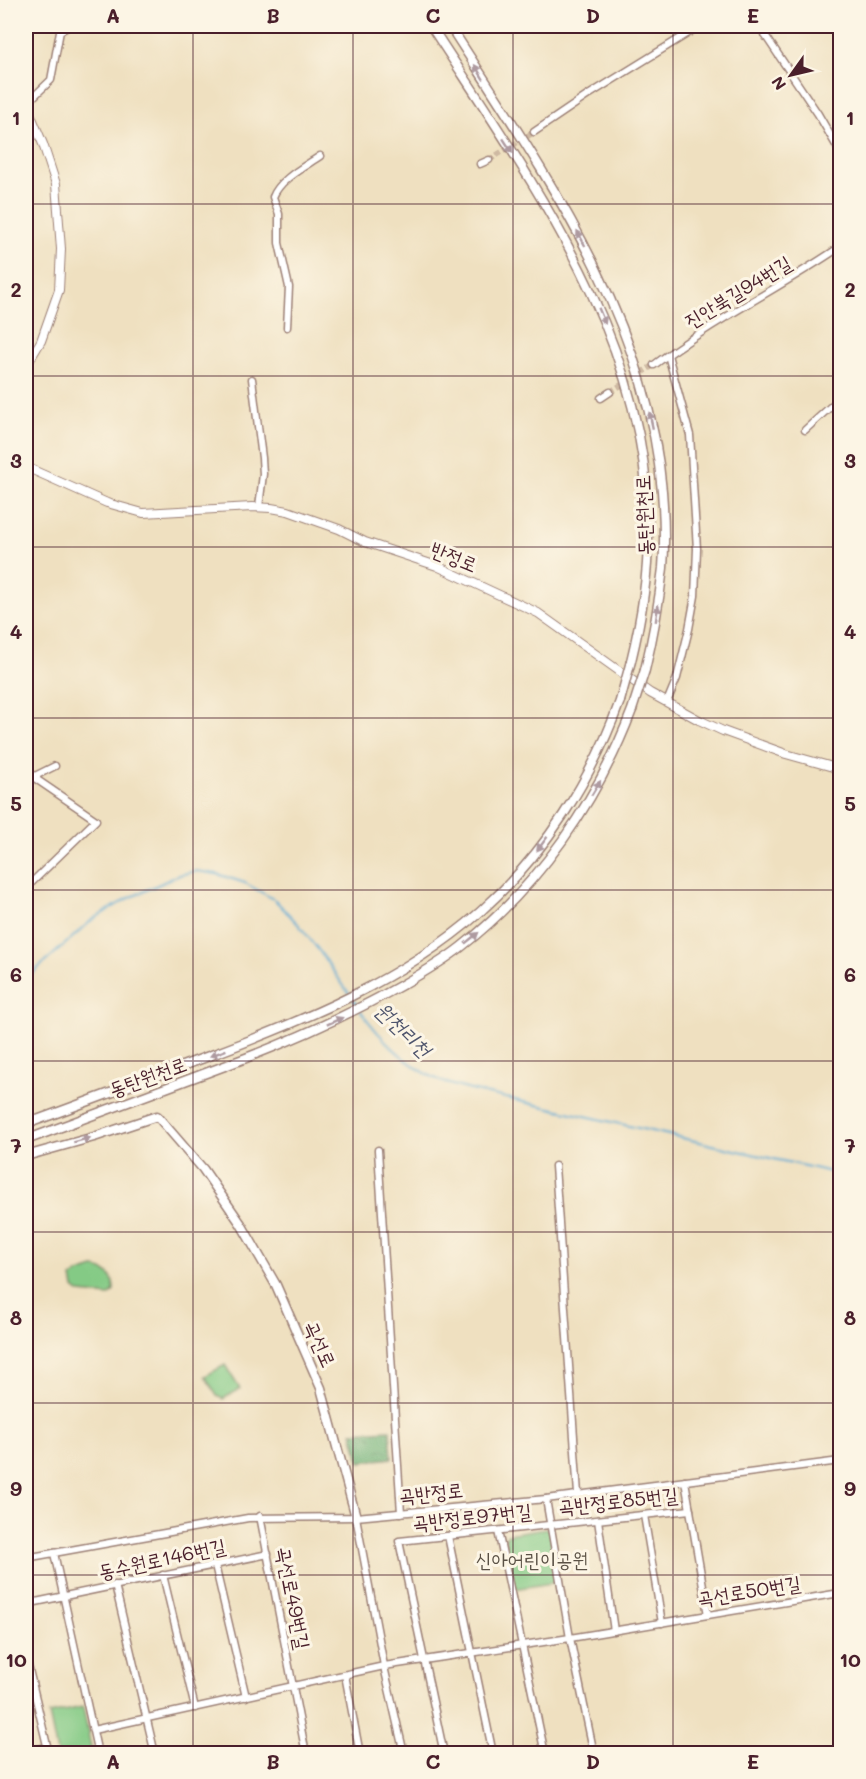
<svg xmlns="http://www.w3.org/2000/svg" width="866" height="1779" font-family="Mali,'Poor Story',sans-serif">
  <defs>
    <pattern id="forest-crowns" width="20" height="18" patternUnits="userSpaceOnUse" patternTransform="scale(1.5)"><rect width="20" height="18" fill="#6bae72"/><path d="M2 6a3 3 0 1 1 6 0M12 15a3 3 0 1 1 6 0" fill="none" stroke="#5a8d5e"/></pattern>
  </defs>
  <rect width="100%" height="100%" fill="#fcf5e5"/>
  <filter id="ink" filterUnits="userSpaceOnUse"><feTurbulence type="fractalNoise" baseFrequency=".0167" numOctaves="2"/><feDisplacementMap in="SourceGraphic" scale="12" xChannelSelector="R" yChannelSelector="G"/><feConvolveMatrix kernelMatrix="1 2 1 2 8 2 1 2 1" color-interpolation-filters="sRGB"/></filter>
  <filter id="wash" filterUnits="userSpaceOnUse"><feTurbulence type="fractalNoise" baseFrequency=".008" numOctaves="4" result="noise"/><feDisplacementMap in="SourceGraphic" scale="24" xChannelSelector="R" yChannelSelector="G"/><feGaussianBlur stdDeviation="1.35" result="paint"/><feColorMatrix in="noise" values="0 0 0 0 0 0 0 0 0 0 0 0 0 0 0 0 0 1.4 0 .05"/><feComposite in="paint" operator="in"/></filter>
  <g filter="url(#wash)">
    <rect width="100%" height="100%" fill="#efe0c0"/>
    <!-- forest -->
    <polygon fill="url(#forest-crowns)" stroke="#5a664e" stroke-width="1.5" points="390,1430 392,1458 360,1462 352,1432"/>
    <!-- park -->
    <g fill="#84ca85" stroke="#677458" stroke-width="1.5">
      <path d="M 94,1268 C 107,1269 114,1277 114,1291 L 109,1296 L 80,1293 L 74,1288 L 72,1278 L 79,1273 Z"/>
      <polygon points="225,1365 240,1389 223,1399 217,1396 205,1376"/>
      <polygon points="546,1528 550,1531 558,1582 514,1589 505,1538 508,1534"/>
      <polygon points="83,1707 92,1753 57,1753 49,1714"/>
    </g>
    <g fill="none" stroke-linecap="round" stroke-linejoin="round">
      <!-- stream -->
      <g stroke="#57a7d1" stroke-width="2">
        <polyline points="26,979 92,920 125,900 179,875 196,871 217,874 245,883 275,900 299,925 320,952 357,1005"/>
        <path d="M 360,1010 C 379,1037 408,1067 439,1080 C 450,1085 463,1088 475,1091 L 840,1174"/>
      </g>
    </g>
  </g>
  <g filter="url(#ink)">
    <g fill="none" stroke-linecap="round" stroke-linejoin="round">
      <!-- minor-tunnel -->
      <g stroke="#ceb9a2" stroke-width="6" stroke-dasharray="6 3" stroke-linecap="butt">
        <polyline points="489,160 534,132"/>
        <polyline points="610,392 654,365"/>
      </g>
      <!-- minor casing -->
      <g stroke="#9c8076" stroke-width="9">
        <g id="minor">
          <polyline points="759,26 818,114 840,152"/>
          <polyline points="26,104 51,80 60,31 69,26"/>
          <polyline points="534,132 590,94 700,26"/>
          <polyline points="480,164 489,160"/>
          <path d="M 287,327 L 289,287 L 279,243 L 279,214 L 273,197 C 280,179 304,167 320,156"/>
          <path d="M 654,365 C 712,321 780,288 840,247"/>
          <polyline points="252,379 262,458 263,474 259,507"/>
          <polyline points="601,398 610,392"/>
          <polyline points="805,430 840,398"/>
          <polyline points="667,702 677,678 689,629 695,596 697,549 690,435 668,355"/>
          <polyline points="33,777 55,766"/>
          <polyline points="26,779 33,777 96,820 26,888"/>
          <polyline points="378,1150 401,1513"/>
          <polyline points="555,1166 578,1494"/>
          <polyline points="685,1481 708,1615"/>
          <polyline points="546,1499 570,1638 594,1754"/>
          <polyline points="644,1515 662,1623"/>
          <polyline points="260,1516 306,1754"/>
          <polyline points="356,1517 385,1671 404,1754"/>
          <polyline points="598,1520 614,1631"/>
          <polyline points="498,1531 545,1754"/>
          <polyline points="448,1536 493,1754"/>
          <polyline points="54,1553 98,1754"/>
          <polyline points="26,1558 248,1518 356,1517 546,1499 840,1461"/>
          <polyline points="215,1565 246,1697"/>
          <polyline points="163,1575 195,1708"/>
          <polyline points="115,1585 155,1754"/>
          <polyline points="26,1604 268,1554"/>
          <polyline points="26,1657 49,1754"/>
          <polyline points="345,1675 360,1754"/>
          <polyline points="93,1730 384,1666 570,1638 840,1593"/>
          <polyline points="26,1751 48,1747"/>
          <polyline points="444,1754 399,1541 690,1510"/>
        </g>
      </g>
      <!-- tertiary casing -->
      <g stroke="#9c8076" stroke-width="10">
        <g id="tertiary">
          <polyline points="26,104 43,144 56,184 61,249 59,290 41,341 26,366"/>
          <polyline points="26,467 107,503 143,513 252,507 271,508 288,511 339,529 365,542 437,566 538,613 650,693 699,720 723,731 786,754 840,769"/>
        </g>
      </g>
      <!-- secondary casing -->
      <g stroke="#9c8076" stroke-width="11">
        <g id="secondary">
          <path d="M 431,26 C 531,181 652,342 648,536 C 648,578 641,620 631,661"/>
          <path d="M 450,26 C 542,170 647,315 662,491 C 664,516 665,542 663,568 C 659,603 653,637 645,670"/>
          <path d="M 26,1124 C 87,1102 148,1079 209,1056 C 305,1020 403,980 480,912 C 544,855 591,781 620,701"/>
          <path d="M 26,1140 C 94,1114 162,1090 230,1064 C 289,1042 345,1017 400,986 C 421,974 442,962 461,947 C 539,886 597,802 632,710"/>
          <polyline points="26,1156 94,1137 157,1116 159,1118 203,1169 241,1224 276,1285 321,1388 356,1517"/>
        </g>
      </g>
      <!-- minor -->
      <use href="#minor" stroke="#fff" stroke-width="6"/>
      <!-- tertiary -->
      <use href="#tertiary" stroke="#fff" stroke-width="8"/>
      <!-- secondary -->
      <use href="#secondary" stroke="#fff" stroke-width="8"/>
      <!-- secondary-bridge casing -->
      <g stroke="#9c8076" stroke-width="11" stroke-linecap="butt">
        <g id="secondary-bridge">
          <polyline points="620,701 631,661"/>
          <polyline points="632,710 645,670"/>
        </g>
      </g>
      <!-- secondary-bridge -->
      <use href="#secondary-bridge" stroke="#fff" stroke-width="8"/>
    </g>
    <!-- one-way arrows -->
    <defs><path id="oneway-solid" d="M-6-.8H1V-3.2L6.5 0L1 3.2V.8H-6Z" transform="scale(1.5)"/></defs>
    <g fill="#ae9aa0">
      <use href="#oneway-solid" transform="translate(479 72) rotate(-122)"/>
      <use href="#oneway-solid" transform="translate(508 146) rotate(57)"/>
      <use href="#oneway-solid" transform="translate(581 238) rotate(-118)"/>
      <use href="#oneway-solid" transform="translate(602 316) rotate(67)"/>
      <use href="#oneway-solid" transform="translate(651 420) rotate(-102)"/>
      <use href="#oneway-solid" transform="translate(657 613) rotate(-82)"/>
      <use href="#oneway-solid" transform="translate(596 788) rotate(-58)"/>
      <use href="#oneway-solid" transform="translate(542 844) rotate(127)"/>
      <use href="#oneway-solid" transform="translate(472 938) rotate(-39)"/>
      <use href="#oneway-solid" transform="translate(335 1021) rotate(-24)"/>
      <use href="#oneway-solid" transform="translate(218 1053) rotate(159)"/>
      <use href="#oneway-solid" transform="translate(82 1140) rotate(-15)"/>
    </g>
  </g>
  <!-- grid -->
  <path fill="none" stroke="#4a1f2b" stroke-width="1.5" stroke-opacity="0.55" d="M 193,26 L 193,1754M 353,26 L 353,1754M 513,26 L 513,1754M 673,26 L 673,1754M 26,204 L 840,204M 26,376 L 840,376M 26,547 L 840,547M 26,718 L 840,718M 26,890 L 840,890M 26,1061 L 840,1061M 26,1232 L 840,1232M 26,1403 L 840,1403M 26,1575 L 840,1575"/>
  <g text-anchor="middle" stroke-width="6" stroke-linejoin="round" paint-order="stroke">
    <!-- street labels -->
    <g font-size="20" fill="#4a1f2b" stroke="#fcf5e5">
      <text transform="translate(738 292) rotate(-31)" y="7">진안북길94번길</text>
      <text transform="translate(644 515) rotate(-92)" y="7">동탄원천로</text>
      <text transform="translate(454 557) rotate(22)" y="7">반정로</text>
      <text transform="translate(148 1077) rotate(-20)" y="7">동탄원천로</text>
      <text transform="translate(320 1344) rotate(66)" y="7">곡선로</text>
      <text transform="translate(431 1493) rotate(-6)" y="7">곡반정로</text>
      <text transform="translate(618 1501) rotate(-6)" y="7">곡반정로85번길</text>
      <text transform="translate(472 1517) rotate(-6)" y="7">곡반정로97번길</text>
      <text transform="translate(162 1559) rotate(-12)" y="7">동수원로146번길</text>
      <text transform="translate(749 1591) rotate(-9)" y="7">곡선로50번길</text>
      <text transform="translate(293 1598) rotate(79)" y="7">곡선로49번길</text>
    </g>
    <!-- park labels -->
    <g font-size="20" fill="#5b5246" stroke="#fcf5e5">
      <text x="532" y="1567">신아어린이공원</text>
    </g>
    <!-- water labels -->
    <g font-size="21" font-style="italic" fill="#4f556d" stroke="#fcf5e5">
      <text transform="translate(403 1030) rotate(44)" y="7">원천리천</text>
    </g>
  </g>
  <!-- margin -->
  <rect width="866" height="1779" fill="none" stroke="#fcf5e5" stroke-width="66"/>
  <!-- north arrow -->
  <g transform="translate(791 75) rotate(236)" stroke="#fcf5e5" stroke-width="4.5" paint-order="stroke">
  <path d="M0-4.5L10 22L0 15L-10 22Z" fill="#4a1f2b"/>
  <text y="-9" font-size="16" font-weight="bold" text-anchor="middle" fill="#4a1f2b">N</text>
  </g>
  <rect x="33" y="33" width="800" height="1713" fill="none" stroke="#4a1f2b" stroke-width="2"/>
  <g font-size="20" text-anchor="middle" font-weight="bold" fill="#4a1f2b">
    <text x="113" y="23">A</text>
    <text x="273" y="23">B</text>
    <text x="433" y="23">C</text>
    <text x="593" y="23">D</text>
    <text x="753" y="23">E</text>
    <text x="16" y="125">1</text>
    <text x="850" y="125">1</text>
    <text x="16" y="297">2</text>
    <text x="850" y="297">2</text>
    <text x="16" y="468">3</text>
    <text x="850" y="468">3</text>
    <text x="16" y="639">4</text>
    <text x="850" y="639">4</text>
    <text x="16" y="811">5</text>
    <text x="850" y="811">5</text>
    <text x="16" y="982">6</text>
    <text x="850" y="982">6</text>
    <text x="16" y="1153">7</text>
    <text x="850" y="1153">7</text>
    <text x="16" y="1325">8</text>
    <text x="850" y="1325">8</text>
    <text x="16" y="1496">9</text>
    <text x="850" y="1496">9</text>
    <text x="16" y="1667">10</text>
    <text x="850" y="1667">10</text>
    <text x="113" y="1769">A</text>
    <text x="273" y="1769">B</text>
    <text x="433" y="1769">C</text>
    <text x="593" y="1769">D</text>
    <text x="753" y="1769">E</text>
  </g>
</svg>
